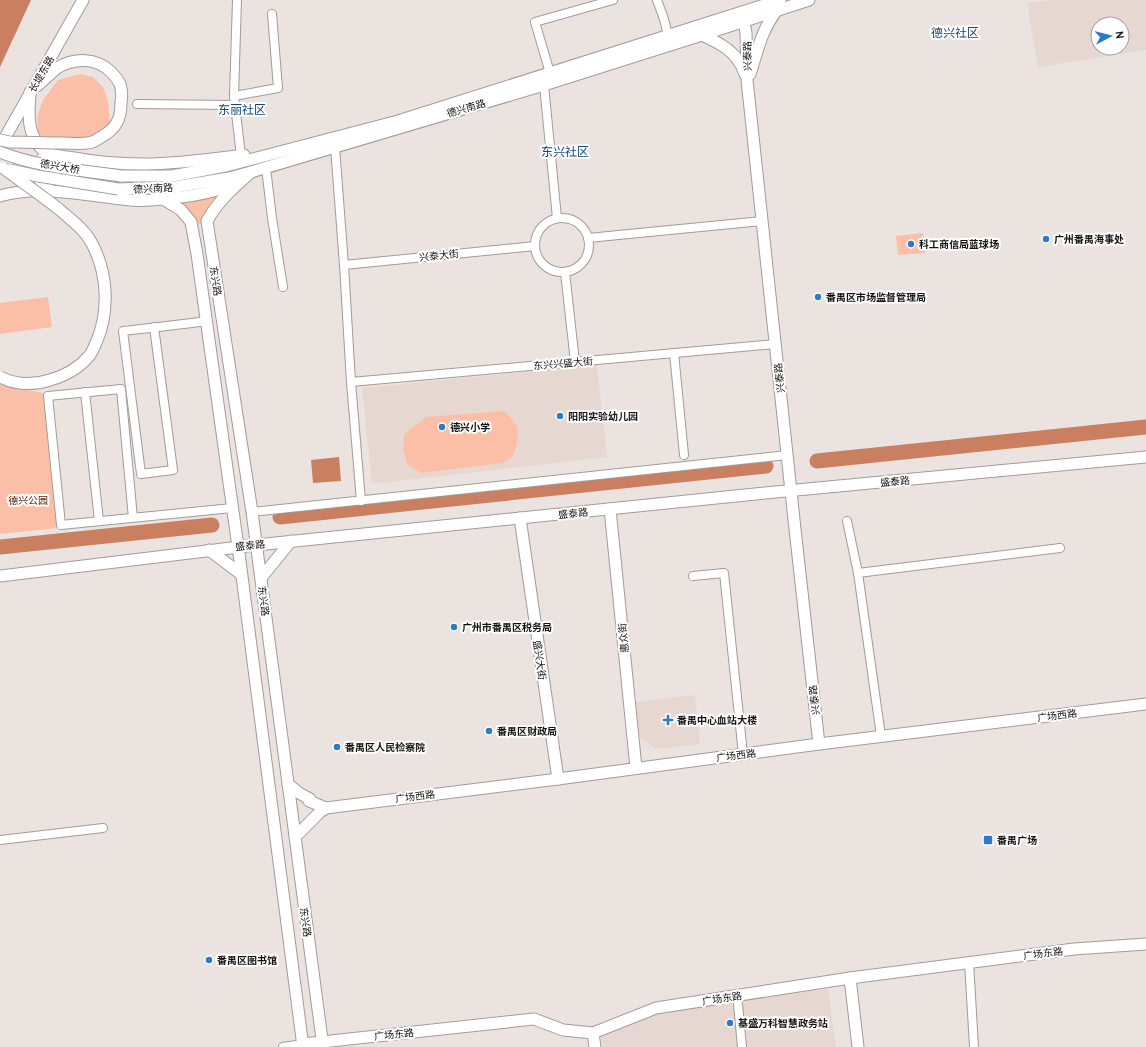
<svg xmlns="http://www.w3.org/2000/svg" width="1146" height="1047" font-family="'PT Sans','Noto Sans SC',sans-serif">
  <rect width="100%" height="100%" fill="#ebe3e0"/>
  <!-- built -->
  <g fill="#e7d7d1" fill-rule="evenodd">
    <path d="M 1049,0 L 1146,0 L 1146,50 L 1038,67 L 1027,3 ZM 1098,24 L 1122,24 L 1122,48 L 1098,48 Z"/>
    <polygon points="597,365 607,457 372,484 362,388"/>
    <polygon points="695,695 700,744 656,749 640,738 635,702"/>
    <polygon points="828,989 836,1047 603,1047 601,1033 663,1012 707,1003"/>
  </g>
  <!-- green -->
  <g fill="#fbbfa8">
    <path d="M 81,74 L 93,77 L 103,87 L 108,101 L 110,123 C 106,127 100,135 94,137 C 78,143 54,138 38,136 L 37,118 L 43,100 L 58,80 Z"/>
    <polygon points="224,192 210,208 200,225 178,200"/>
    <polygon points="923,233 925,253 898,255 896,236"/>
    <polygon points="48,297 52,327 0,334 0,303"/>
    <polygon points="0,385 48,394 58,528 0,534"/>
    <polygon points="504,411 516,424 518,433 517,444 513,456 503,463 421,473 408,465 403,450 404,435 426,417"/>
  </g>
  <!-- water -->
  <g fill="#ca7f61">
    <polygon points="0,0 31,0 0,67"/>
    <polygon points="339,457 341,481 313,483 311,460"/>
  </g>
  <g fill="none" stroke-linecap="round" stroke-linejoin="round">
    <!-- river -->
    <g stroke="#ca7f61" stroke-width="15">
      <polyline points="817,461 1146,427"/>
      <polyline points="280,517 766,466"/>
      <polyline points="0,547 212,525"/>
    </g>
    <!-- street casing -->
    <g stroke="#a39b99" stroke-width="10">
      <g id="street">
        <polyline points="237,0 234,96 241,156"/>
        <polyline points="657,0 664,19 668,35"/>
        <polyline points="550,73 535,22 613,0"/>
        <polyline points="544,85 557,218"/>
        <polyline points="234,96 278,88 272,14"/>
        <polyline points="137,104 235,105"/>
        <polyline points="335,147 344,265 351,382 361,501"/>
        <polyline points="266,168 272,218 283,287"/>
        <circle cx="562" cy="245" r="27"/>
        <polyline points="588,238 762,221"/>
        <polyline points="344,265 535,246"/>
        <polyline points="565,272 575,362"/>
        <path d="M 154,327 L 173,470 L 141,474 L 123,331 C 150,328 178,325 206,321"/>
        <polyline points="674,353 684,455"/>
        <polyline points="351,382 776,344"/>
        <polyline points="85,392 99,521"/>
        <polyline points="252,512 787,455"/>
        <polyline points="133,518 121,389 48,396 61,525 232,508"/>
        <polyline points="847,521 858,573"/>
        <polyline points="693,576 724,573 743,754"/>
        <polyline points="881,736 858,573 1060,548"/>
        <polyline points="0,840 103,828"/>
        <polyline points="969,962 974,1047"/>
        <polyline points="738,1004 742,1047"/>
        <polyline points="283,1047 303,1044"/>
      </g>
    </g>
    <!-- secondary casing -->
    <g stroke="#a39b99" stroke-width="13">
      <g id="secondary">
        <polyline points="742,12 746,33 747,80 795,529 819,744"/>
        <path d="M 702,35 C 715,41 732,49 739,62 C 742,65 743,70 745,74"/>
        <path d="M 750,74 C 758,50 761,31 777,10"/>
        <polyline points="37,86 57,68"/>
        <path d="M 30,92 C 29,112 26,130 40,147 C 48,156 63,156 74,158 C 95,162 122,164 144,164 C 177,164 212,159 244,155"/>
        <polyline points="0,149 7,134 83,0"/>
        <path d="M 251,172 C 234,187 218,201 207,221 L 252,512 L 323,1047"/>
        <polyline points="121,176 172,176 226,166 398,121 780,0"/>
        <polyline points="118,189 175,187 229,178 251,172 544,85 702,35 809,0"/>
        <path d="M 50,190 C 40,183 36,176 37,164 L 44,157 L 54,155"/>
        <path d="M 0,196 C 42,184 87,196 130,200 C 137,201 144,200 151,200 C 179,198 208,195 234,184"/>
        <polyline points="163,199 181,210 191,222 197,254 240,561 303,1047"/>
        <polyline points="610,509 636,768"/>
        <polyline points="520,518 558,779"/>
        <polyline points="209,550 241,574"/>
        <polyline points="0,576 256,545 765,493 1146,457"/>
        <polyline points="261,578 291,541"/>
        <polyline points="288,784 299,793 310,799 309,801 326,808"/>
        <polyline points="295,837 320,812 326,808 558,779 819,744 1146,704"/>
        <polyline points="850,978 858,1047"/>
        <polyline points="593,1033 595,1047"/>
        <polyline points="303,1044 534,1019 563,1030 593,1033 656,1008 850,978 1074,949 1146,944"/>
      </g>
    </g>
    <!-- street -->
    <use href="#street" stroke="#fff" stroke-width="8"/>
    <!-- secondary -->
    <use href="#secondary" stroke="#fff" stroke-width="11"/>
    <!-- secondary-bridge casing -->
    <g stroke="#a39b99" stroke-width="13" stroke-linecap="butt">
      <g id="secondary-bridge">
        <path d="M 0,140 L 10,142 C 28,142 45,143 63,143 C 70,143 79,144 87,143 C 92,143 97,140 101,137 C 116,129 121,119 121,103 C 122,97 122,90 120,84 C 118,80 114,75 111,72 C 96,57 74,58 57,68"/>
        <path d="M 0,152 C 38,167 81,170 121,176"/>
        <polyline points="10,170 38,176 118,189"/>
        <path d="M 0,377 C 16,385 34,385 50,380 C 64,376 79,368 89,356 C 92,353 94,347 96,343 C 110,311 108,271 90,240 C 83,228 70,219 60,210 C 41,195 22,182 3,168"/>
      </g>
    </g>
    <!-- secondary-bridge -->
    <use href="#secondary-bridge" stroke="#fff" stroke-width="11"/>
  </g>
  <!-- markers -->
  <g fill="#2d7aca" stroke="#fff" stroke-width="1.5">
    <circle cx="1046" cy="239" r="4"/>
    <circle cx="911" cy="244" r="4"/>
    <circle cx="818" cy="297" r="4"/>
    <circle cx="560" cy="416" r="4"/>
    <circle cx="442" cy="427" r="4"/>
    <circle cx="454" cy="627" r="4"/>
    <path d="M666 714h4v4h4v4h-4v4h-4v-4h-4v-4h4z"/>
    <circle cx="489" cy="731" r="4"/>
    <circle cx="337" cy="747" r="4"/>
    <rect x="983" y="835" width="10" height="10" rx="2"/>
    <circle cx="209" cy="960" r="4"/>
    <circle cx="730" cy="1023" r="4"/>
  </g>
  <g text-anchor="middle" stroke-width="4" stroke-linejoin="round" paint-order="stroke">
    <!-- street labels -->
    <g font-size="10" fill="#151312" stroke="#fff">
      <text transform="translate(747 56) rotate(-91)" y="4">兴泰路</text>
      <text transform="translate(41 74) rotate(-60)" y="4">长堤东路</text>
      <text transform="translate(466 108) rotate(-16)" y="4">德兴南路</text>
      <text transform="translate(60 166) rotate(10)" y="4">德兴大桥</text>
      <text transform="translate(153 188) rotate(-3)" y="4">德兴南路</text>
      <text transform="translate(439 255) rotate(-6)" y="4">兴泰大街</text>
      <text transform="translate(216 281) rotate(81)" y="4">东兴路</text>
      <text transform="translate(563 363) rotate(-5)" y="4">东兴兴盛大街</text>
      <text transform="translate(779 378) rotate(-96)" y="4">兴泰路</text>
      <text transform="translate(895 481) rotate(-5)" y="4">盛泰路</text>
      <text transform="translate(573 513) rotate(-6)" y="4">盛泰路</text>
      <text transform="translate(250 545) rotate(-6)" y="4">盛泰路</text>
      <text transform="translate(264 601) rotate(83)" y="4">东兴路</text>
      <text transform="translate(623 638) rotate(-96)" y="4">惠众街</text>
      <text transform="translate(540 660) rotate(82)" y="4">盛兴大街</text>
      <text transform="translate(814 700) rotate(-97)" y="4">兴泰路</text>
      <text transform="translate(1057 715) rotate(-7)" y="4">广场西路</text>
      <text transform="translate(736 755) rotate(-7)" y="4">广场西路</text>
      <text transform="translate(415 796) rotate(-7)" y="4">广场西路</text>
      <text transform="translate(306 922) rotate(82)" y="4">东兴路</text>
      <text transform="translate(1043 953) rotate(-7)" y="4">广场东路</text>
      <text transform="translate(722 998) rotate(-9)" y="4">广场东路</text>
      <text transform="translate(394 1034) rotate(-6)" y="4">广场东路</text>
    </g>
    <!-- poi labels -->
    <g font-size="10" font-weight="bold" fill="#151312" stroke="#fff" text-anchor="start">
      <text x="1054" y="243">广州番禺海事处</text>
      <text x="919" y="248">科工商信局蓝球场</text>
      <text x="826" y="301">番禺区市场监督管理局</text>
      <text x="568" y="420">阳阳实验幼儿园</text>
      <text x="450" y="431">德兴小学</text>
      <text x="462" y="631">广州市番禺区税务局</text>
      <text x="677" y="724">番禺中心血站大楼</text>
      <text x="497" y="735">番禺区财政局</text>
      <text x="345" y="751">番禺区人民检察院</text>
      <text x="997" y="844">番禺广场</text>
      <text x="217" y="964">番禺区图书馆</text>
      <text x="738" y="1027">基盛万科智慧政务站</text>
    </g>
    <!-- park labels -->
    <g font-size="10" fill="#55240e" stroke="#fff">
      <text x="28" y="504">德兴公园</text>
    </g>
    <!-- quarter labels -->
    <g font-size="12" fill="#154679" stroke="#fff">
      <text x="955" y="37">德兴社区</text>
      <text x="242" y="114">东丽社区</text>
      <text x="565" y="156">东兴社区</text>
    </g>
  </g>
  <!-- north arrow -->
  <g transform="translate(1110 36) rotate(83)"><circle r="19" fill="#ffffff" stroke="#a1a1a0"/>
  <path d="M0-3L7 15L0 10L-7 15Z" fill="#2d7aca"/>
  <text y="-6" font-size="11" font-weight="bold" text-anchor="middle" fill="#151312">N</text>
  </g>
</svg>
